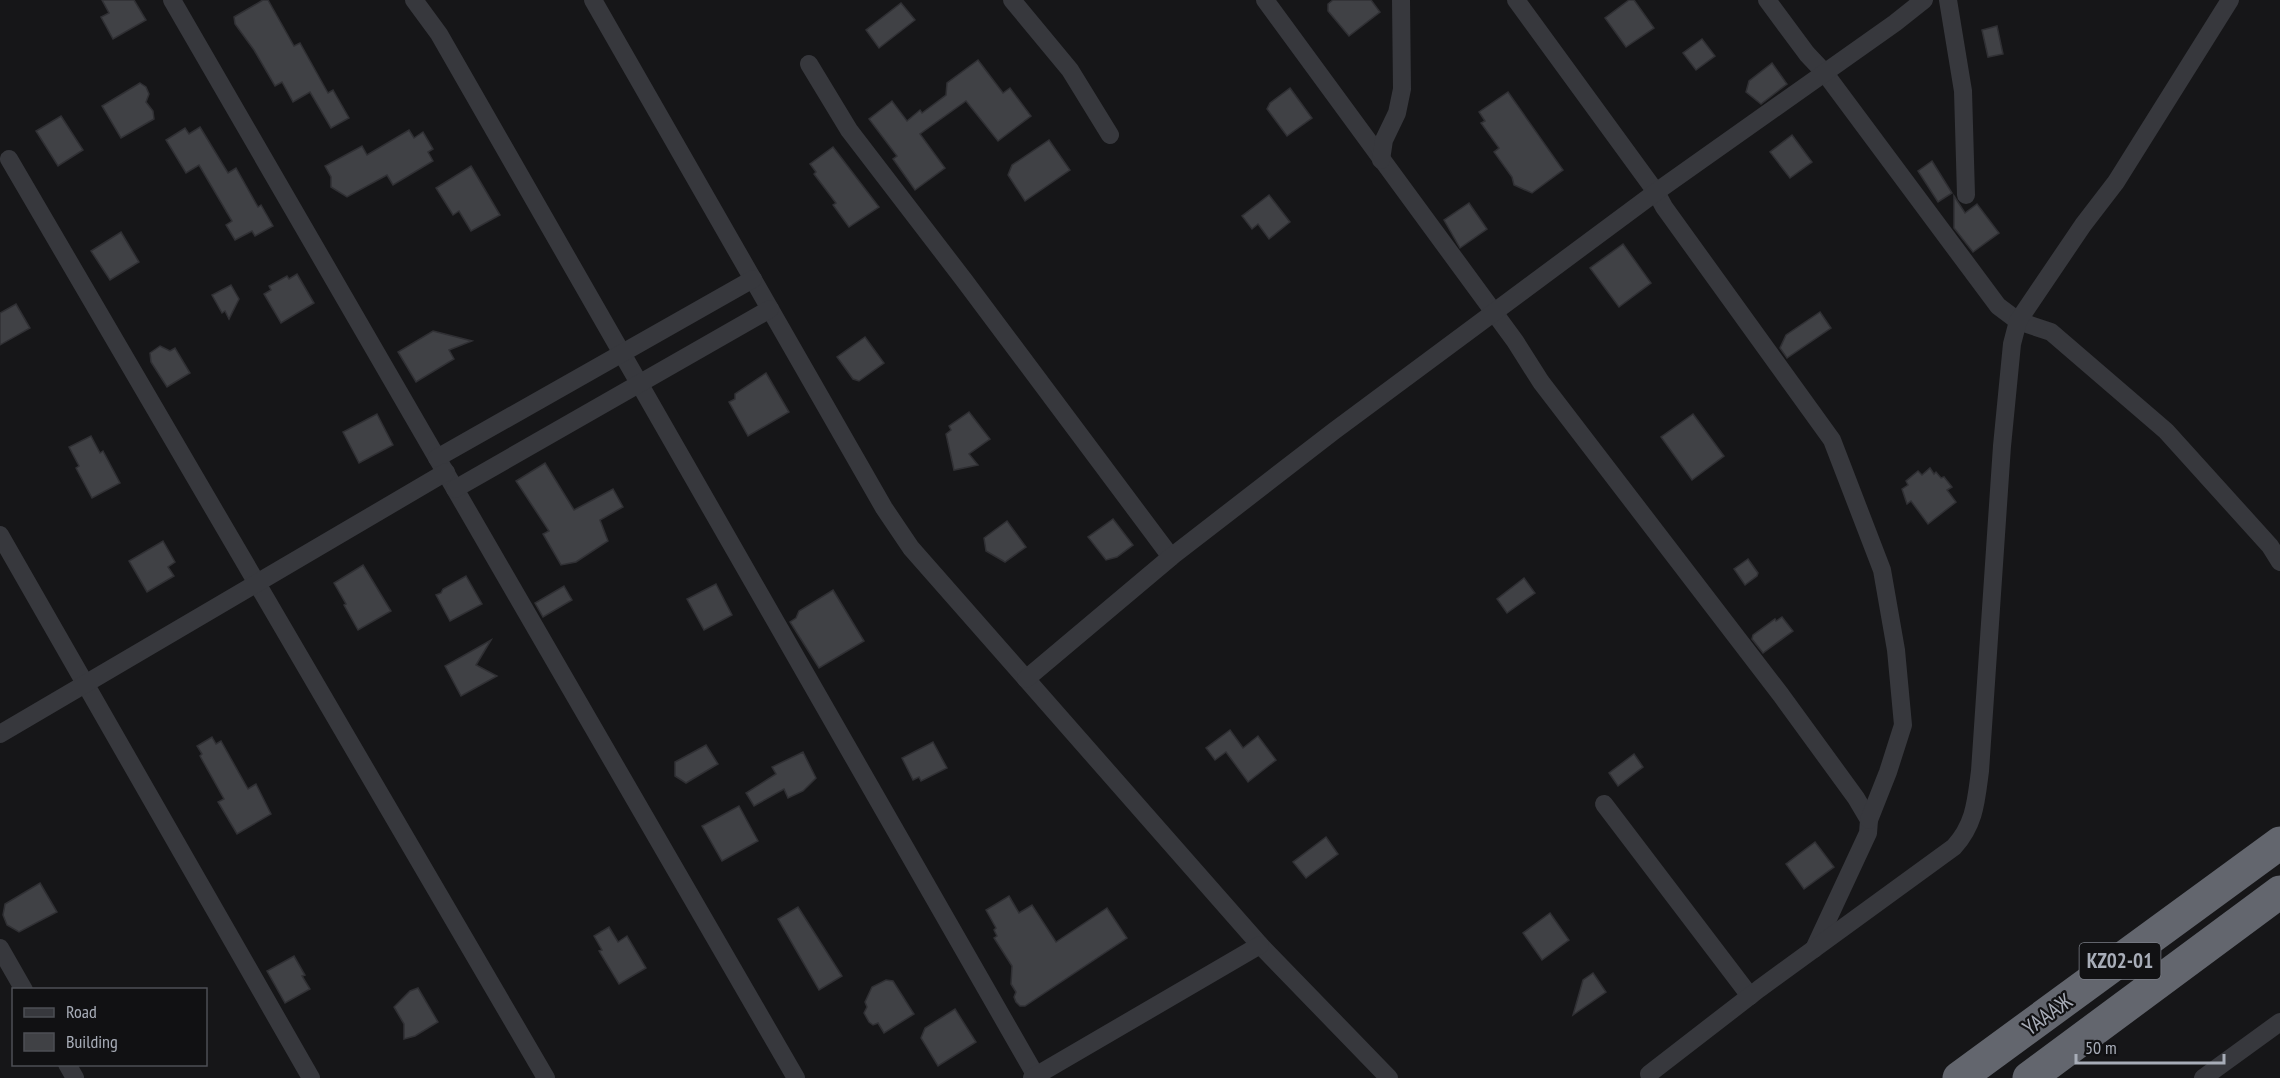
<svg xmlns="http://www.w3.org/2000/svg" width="2280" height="1078" font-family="'PT Sans Narrow',sans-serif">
  <rect width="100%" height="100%" fill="#161618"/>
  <!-- building -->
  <g fill="#404145" stroke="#303034" stroke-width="1.5">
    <polygon points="102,0 134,0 146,20 113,39 101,17 109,13"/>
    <polygon points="263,0 268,0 294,46 300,43 328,93 333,90 349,118 331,128 310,92 293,102 282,82 275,86 254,50 235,24 234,17"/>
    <polygon points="1333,0 1371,0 1380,12 1349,36 1328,11 1328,4"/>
    <polygon points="1629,0 1634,0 1654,28 1626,47 1605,18"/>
    <polygon points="901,3 915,20 879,48 866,30"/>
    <polygon points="1997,26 2003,54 1988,57 1982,30"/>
    <polygon points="1702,39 1715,56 1696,70 1683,53"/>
    <polygon points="978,60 1003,93 1010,88 1031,116 998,141 966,101 920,134 945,168 915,190 893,159 897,156 869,119 892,101 907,121 920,110 922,113 946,95 947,83"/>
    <polygon points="1772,63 1787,84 1761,104 1746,92 1749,81"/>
    <polygon points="140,83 146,87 149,94 146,102 153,111 154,119 121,138 102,106"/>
    <polygon points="1290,88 1312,118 1287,136 1267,109 1270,103"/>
    <polygon points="1508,92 1563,170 1532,193 1514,185 1512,177 1494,152 1499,148 1481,123 1485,121 1479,112"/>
    <polygon points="61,116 83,150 58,166 36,131"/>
    <polygon points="200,127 228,173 236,168 258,207 261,205 273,226 255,236 252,231 235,240 226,225 232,221 199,165 186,173 166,140 185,128 189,134"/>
    <polygon points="409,130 414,138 423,132 433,149 428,152 433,161 393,185 387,175 347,197 331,187 331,177 325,166 362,146 367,155"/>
    <polygon points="1792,135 1812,162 1790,178 1770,152"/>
    <polygon points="1049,140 1070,170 1025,201 1008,175 1012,165"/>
    <polygon points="833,147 879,207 849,227 833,205 836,203 814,174 816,172 810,164"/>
    <polygon points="1932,161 1952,193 1938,202 1918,171"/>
    <polygon points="471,166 500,215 471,231 459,211 453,215 436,188"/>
    <polygon points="1269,195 1290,222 1269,239 1258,224 1252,229 1242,216"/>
    <polygon points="1954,196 1965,213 1977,204 1999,233 1973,252 1954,228"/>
    <polygon points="1469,203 1487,229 1460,248 1444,220"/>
    <polygon points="121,232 139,262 110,280 91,251"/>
    <polygon points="1623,244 1651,283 1619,307 1590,268"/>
    <polygon points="297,274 314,303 281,323 264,294 271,290 269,286 287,276 289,279"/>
    <polygon points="231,285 239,299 229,319 225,311 222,313 212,295"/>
    <polygon points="16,304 30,328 0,345 0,313"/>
    <polygon points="1820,312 1831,328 1787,358 1780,348 1786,335"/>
    <polygon points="433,331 472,341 449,350 454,359 416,382 398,352"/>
    <polygon points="865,337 884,363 859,381 853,379 837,357"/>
    <polygon points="160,346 170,351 175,348 190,373 167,387 151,362 150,353"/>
    <polygon points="766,373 789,412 748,436 729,402 735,399 735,394"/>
    <polygon points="969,412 990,439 969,454 978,465 954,470 946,434 951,430 949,426"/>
    <polygon points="377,414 393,445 359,463 343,432"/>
    <polygon points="1693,414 1724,456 1692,480 1661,437"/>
    <polygon points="91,436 100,453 103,451 120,483 92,498 76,468 79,466 69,447"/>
    <polygon points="545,463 574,510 613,489 623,507 600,520 608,541 576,562 561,565 543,534 549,531 516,481"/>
    <polygon points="1930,468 1934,474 1936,472 1941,478 1944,477 1952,487 1947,490 1956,502 1928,524 1911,501 1907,504 1902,489 1908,485 1906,481 1918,471 1922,475"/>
    <polygon points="1113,519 1133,545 1117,557 1106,560 1088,537"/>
    <polygon points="1007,521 1026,547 1005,562 986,551 984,538"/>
    <polygon points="163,541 175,562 168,567 174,576 147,592 129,561"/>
    <polygon points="1748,559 1758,573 1757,576 1745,585 1734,569"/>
    <polygon points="363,565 391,611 358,630 344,605 346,604 334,583"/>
    <polygon points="466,576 482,604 450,621 436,595 441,593 443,589"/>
    <polygon points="1524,578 1535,593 1507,613 1497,599"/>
    <polygon points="716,584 732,615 704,630 687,599"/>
    <polygon points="564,586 572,600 543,617 535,603"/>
    <polygon points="833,590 864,641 819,668 790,622 796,618 799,611"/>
    <polygon points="1782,617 1793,631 1763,653 1752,639 1753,635 1775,619 1776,621"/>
    <polygon points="491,640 476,665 497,676 461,696 445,666"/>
    <polygon points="1230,730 1243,748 1258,736 1276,760 1248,782 1226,752 1215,760 1206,748"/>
    <polygon points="212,737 216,744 221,741 248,789 256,784 271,814 237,834 218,802 224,799 200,756 202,754 197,746"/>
    <polygon points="933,742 947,768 921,781 919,777 913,780 902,758"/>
    <polygon points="706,745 718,764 686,783 675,776 675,762"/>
    <polygon points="803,752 816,778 803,791 788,798 784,789 754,806 746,793 776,774 772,767"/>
    <polygon points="1634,754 1643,767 1618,786 1609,773"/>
    <polygon points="739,806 758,841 722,861 702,826"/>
    <polygon points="1326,837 1338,854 1306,878 1293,862"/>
    <polygon points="1815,842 1834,867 1804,889 1786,864"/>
    <polygon points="40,883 57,912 19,932 7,925 3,915 5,904"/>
    <polygon points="1009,896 1019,913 1032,905 1056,942 1107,908 1127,938 1025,1006 1020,1006 1016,1002 1014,997 1016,992 1011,984 1012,966 994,938 997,936 994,930 996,928 986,910"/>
    <polygon points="798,907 842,976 819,990 778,919"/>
    <polygon points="1550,913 1569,940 1542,960 1523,933"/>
    <polygon points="609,927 618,942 627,936 646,968 619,984 599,951 602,950 594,936"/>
    <polygon points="294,956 305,975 302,976 310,989 285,1003 267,971"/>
    <polygon points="1593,973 1606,992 1573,1015 1583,980"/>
    <polygon points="886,980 893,981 914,1014 884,1033 878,1023 873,1025 869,1022 864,1013 867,1007 865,1002 872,987"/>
    <polygon points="418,988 438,1022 415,1036 404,1039 404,1024 394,1007 410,991"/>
    <polygon points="955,1009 976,1042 938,1066 921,1038 925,1028"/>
  </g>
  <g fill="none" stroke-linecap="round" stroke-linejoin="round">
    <!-- minor -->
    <g stroke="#37383d" stroke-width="18">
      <polyline points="172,0 796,1078"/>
      <polyline points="414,0 439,34 1036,1076"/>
      <polyline points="593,0 884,508 911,548 1260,945 1389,1078"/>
      <polyline points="1012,0 1070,70 1110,135"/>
      <polyline points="1265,0 1515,341 1541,382 1781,695 1856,798 1869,820 1868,833 1814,949"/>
      <polyline points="1516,0 1656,192 1664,207 1832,440 1882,570 1896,650 1903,725 1888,772 1869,820"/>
      <polyline points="1767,0 1807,54 1824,72 1998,306 2018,321 2051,332 2166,431 2270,546 2280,562"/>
      <polyline points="1948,0 1963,91 1966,195"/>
      <polyline points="809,64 849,130 964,280 1171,557"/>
      <polyline points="9,159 546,1078"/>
      <polyline points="1381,160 1384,140 1397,113 1402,89 1401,0"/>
      <polyline points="437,458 753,279"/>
      <polyline points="455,489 770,309"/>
      <polyline points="0,535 311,1078"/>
      <polyline points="1026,679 1171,557 1334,431 1656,192 1895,23 1924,0"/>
      <polyline points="0,734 446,472"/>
      <polyline points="1604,804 1750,996"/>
      <polyline points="0,948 24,990"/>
      <polyline points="67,1064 75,1078"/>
      <path d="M 1649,1074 L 1759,989 L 1954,847 C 1975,824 1976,801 1980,771 L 2002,446 L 2012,344 L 2018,321 L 2083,225 L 2116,182 L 2230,0"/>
      <polyline points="1032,1078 1260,945"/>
      <polyline points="2203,1078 2280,1022"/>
    </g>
    <!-- motorway -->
    <g stroke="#63666e" stroke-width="33">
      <polyline points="1959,1078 2280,843"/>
      <polyline points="2029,1078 2280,892"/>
    </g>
  </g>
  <g text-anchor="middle" stroke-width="4.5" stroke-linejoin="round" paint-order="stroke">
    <!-- shield labels -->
    <rect fill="#111113" stroke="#7b7e86" stroke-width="1.5" x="2079.5" y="943" width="81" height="36" rx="4.5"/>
    <g font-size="21" font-weight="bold" fill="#a8adb8">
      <text x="2120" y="968">KZ02-01</text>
    </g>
    <!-- street labels -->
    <g font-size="22" fill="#a8adb8" stroke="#111113">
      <text transform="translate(2047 1014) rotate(-36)" y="8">ҮАААЖ</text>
    </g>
  </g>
  <!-- legend -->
  <rect x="12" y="988" width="195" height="78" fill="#111113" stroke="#4d4f55" stroke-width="1.5"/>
  <rect x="24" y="1008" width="30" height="9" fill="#37383d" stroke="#4d4f55" stroke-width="1.5"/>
  <text x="66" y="1018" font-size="18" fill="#a8adb8">Road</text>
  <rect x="24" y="1033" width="30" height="18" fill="#404145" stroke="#4d4f55" stroke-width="1.5"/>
  <text x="66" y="1048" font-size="18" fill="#a8adb8">Building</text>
  <!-- scale -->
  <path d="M2076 1054v9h148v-9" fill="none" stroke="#a8adb8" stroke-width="3"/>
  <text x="2085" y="1054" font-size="18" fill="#a8adb8" stroke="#111113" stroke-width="4.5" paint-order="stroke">50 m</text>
</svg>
